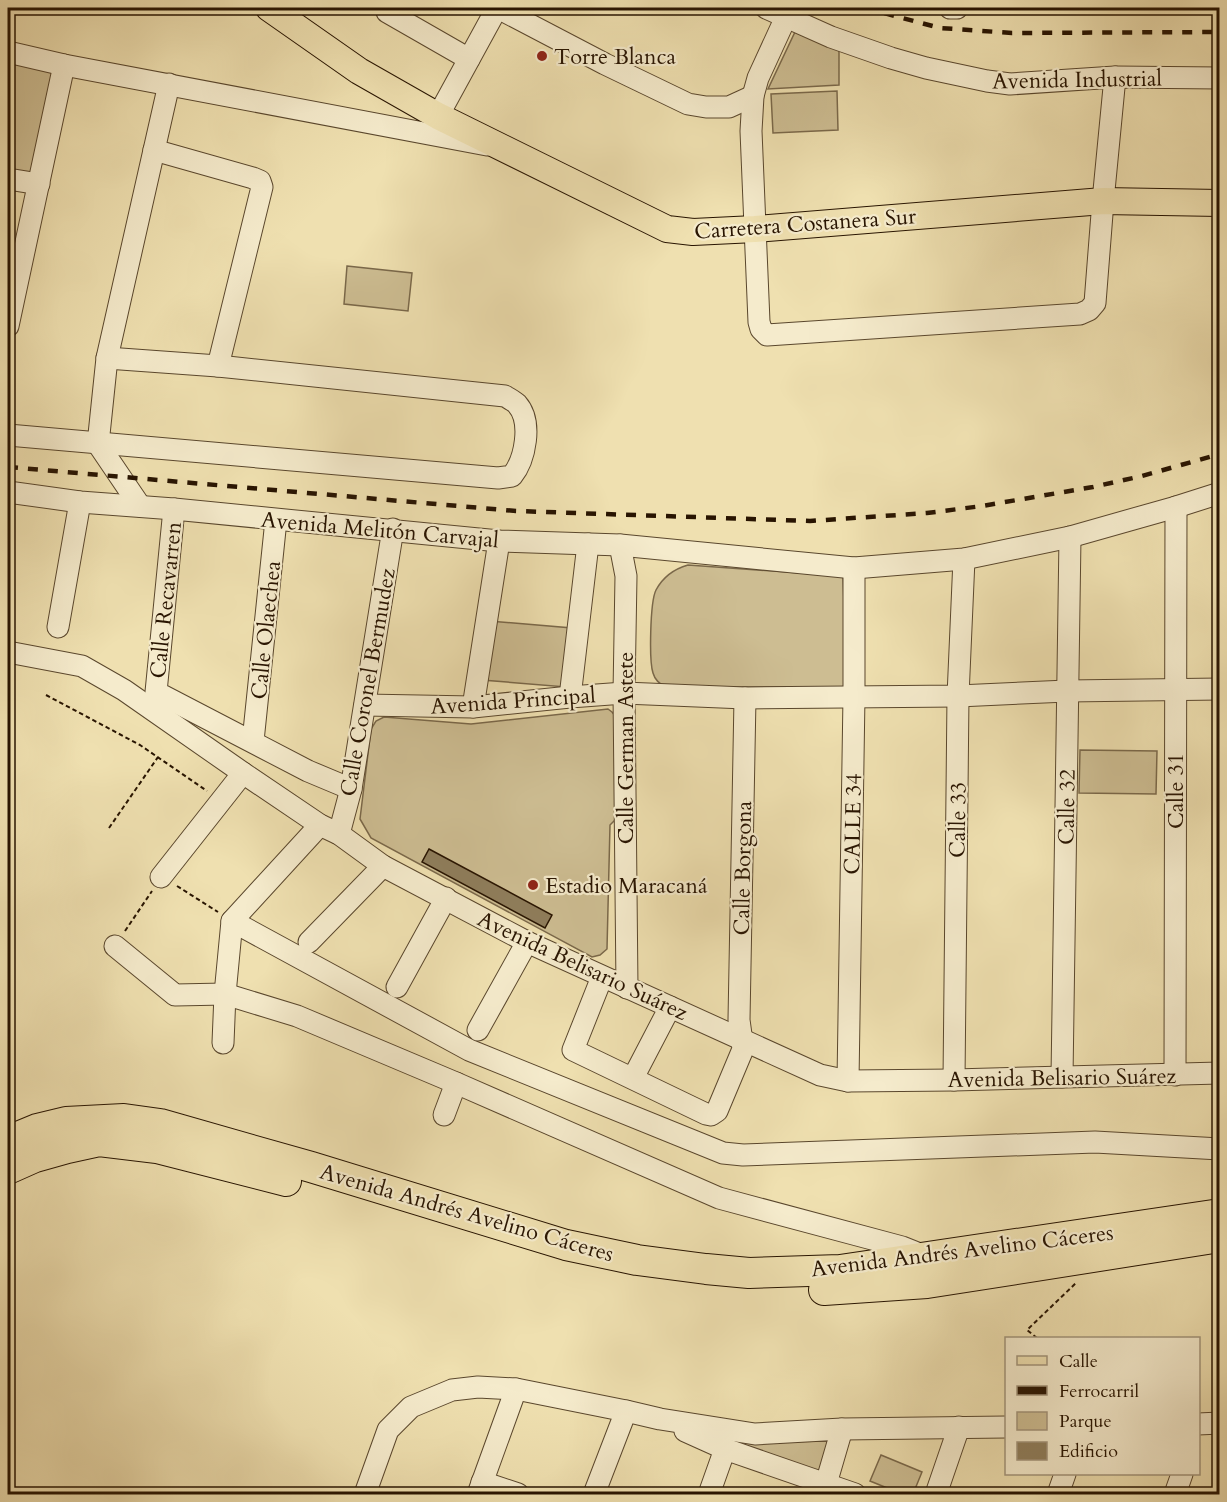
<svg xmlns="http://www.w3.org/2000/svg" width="1227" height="1502" font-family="Cardo,serif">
  <rect width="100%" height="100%" fill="#efe0b0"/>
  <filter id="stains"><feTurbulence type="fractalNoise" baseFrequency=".00333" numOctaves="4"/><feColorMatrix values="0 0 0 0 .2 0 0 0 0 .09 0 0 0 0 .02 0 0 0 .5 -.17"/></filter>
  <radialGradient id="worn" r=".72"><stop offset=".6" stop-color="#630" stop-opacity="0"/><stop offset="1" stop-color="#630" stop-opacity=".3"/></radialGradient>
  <!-- green -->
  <g fill="#cdbd92" stroke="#7a684a" stroke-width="1.5">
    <polygon points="795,32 839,50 839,85 768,89"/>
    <polygon points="8,59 56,71 34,177 8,171"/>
    <polygon points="837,91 838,130 773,133 771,94"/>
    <polygon points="347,266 412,273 408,311 344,304"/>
    <path d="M 688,565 L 843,576 L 847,687 L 665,687 C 659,683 655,680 653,673 C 649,661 650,602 656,590 C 663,577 674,569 688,565 Z"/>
    <polygon points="489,621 572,628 566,687 482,680"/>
    <polygon points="608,709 612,712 616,717 615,820 610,825 607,949 600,955 592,957 371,838 360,819 371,729 376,721 384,717 471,724"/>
    <polygon points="1080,750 1157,751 1156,794 1079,793"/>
    <polygon points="840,1441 825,1479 736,1448 739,1442"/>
    <polygon points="881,1455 922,1472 913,1494 902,1494 870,1481"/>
  </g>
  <!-- building -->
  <polygon fill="#8f7e5c" stroke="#281401" stroke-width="1.5" points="429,849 552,915 545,928 422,862"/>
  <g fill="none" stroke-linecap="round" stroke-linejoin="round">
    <!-- minor casing -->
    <g stroke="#5a472d" stroke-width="23">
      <g id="minor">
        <polyline points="498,8 605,64 688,104 706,107 729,107 753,96"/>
        <polyline points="766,8 831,37 891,58 926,68 987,81 1010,84 1115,77 1220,78"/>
        <polyline points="950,8 957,8"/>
        <polyline points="387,12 469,59"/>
        <polyline points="786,17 758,78 753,96 751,131 759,322 761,329 767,335 1080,314 1089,310 1095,303 1103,201 1115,77"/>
        <polyline points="8,52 64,65 487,145"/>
        <polyline points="438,116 497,8"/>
        <polyline points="154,150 253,178 260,181 262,187 218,366"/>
        <polyline points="8,179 39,184"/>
        <polyline points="8,326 64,65"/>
        <path d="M 8,435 L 498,478 L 512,476 C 525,460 533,422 517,404 C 514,401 508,398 505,396 L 218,366 L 107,358"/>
        <polyline points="98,444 107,358 169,84"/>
        <polyline points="98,444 140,506"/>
        <polyline points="8,492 80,502 174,509 499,541 620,545 854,568 964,559 1070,537 1176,507 1220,493"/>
        <polyline points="174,509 156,692 308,771 351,789"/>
        <polyline points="620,545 626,576 624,693 627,988"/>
        <polyline points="58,627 80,502"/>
        <polyline points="8,652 82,666 124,690 243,773 320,825 339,834 383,866 527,942 820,1075 848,1081 954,1080 1220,1073"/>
        <polyline points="570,697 588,544"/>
        <polyline points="365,705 473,707 570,697 624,693 745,698 958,696 1067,691 1220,689"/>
        <polyline points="473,707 499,541"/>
        <polyline points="253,741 276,520"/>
        <polyline points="339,834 351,789 393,529"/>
        <polyline points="161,877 243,773"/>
        <polyline points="232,921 469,1050 723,1153 743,1155 1095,1142 1220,1149"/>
        <polyline points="309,942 383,866"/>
        <polyline points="115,946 175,995 225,994 297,1016 456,1083 719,1198 902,1247 917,1253 921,1259"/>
        <polyline points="602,977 573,1050 706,1114 711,1115 717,1111 743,1049 739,1020 745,698"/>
        <polyline points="397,987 446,898"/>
        <polyline points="478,1030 527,942"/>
        <polyline points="223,1043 225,994 232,921 320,825"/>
        <polyline points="1175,1075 1176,507"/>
        <polyline points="1062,1077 1070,537"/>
        <polyline points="633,1078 670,1007"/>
        <polyline points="954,1080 958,696 964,559"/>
        <polyline points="848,1081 854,696 854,568"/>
        <polyline points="444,1115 456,1083"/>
        <polyline points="1198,1424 1220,1423"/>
        <polyline points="685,1431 725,1449 855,1494"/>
        <polyline points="482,1482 518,1494"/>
        <polyline points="365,1494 388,1430 411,1407 452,1390 478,1387 516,1389 626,1411 660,1419 755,1434 842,1429 1006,1427"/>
        <polyline points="478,1494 516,1389"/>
        <polyline points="594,1494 626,1411"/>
        <polyline points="709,1494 725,1449"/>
        <polyline points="823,1494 842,1429"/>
        <polyline points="936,1494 959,1427"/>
        <polyline points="1058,1494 1065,1474"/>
        <polyline points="1175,1494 1182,1474"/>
      </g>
    </g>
    <!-- major casing -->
    <g stroke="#281401" stroke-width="28">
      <polyline id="major" points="269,8 359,71 438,116 667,229 693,232 755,229 1103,201 1220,203"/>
    </g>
    <!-- highway casing -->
    <g stroke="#281401" stroke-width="32">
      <g id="highway">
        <polyline points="8,1141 37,1129 66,1122 124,1119 160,1124 311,1167 566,1245 637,1260 706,1269 749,1273 840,1270 1220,1214"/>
        <polyline points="8,1169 35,1157 67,1148 99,1141 157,1148 286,1181"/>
        <polyline points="824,1290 927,1283 1220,1237"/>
      </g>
    </g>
    <!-- path -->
    <g stroke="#281401" stroke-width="2" stroke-dasharray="4.5 3" stroke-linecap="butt">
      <polyline points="46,695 140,745 207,791"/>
      <polyline points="109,828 158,757"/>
      <polyline points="177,886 218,912"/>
      <polyline points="125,931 152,891"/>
      <polyline points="1037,1338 1027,1330 1077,1282"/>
    </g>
    <!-- minor -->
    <use href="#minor" stroke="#f5ebcc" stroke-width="21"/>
    <!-- major -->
    <use href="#major" stroke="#efe0b0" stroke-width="26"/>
    <!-- highway -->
    <use href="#highway" stroke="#efe0b0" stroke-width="30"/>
    <!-- rail -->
    <g stroke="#281401" stroke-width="4.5" stroke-dasharray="10 10" stroke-linecap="butt">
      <polyline points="865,8 940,28 1012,33 1220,32"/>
      <polyline points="8,467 516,511 810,521 927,513 982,506 1093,487 1142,476 1220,454"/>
    </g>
  </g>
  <!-- markers -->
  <g fill="#8f2418" stroke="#f5ebcc" stroke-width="2">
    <circle cx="542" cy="56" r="6"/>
    <circle cx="533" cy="885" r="6"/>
  </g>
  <g text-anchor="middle" stroke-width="4.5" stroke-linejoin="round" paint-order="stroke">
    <!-- poi labels -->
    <g font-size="22" fill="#281401" stroke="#f5ebcc" text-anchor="start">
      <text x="554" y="64">Torre Blanca</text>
      <text x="545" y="893">Estadio Maracaná</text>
    </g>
    <!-- street labels -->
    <g font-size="22" fill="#281401" stroke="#f5ebcc">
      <text transform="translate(1077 79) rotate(-1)" y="8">Avenida Industrial</text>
      <text transform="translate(805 223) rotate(-4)" y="8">Carretera Costanera Sur</text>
      <text transform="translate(380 529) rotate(5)" y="8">Avenida Melitón Carvajal</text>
      <text transform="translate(165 600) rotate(-84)" y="8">Calle Recavarren</text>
      <text transform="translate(265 630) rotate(-84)" y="8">Calle Olaechea</text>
      <text transform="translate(367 682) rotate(-80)" y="8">Calle Coronel Bermudez</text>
      <text transform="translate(513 700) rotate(-4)" y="8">Avenida Principal</text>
      <text transform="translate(625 748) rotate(-90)" y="8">Calle German Astete</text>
      <text transform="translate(1175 791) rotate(-90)" y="8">Calle 31</text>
      <text transform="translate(1066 807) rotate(-89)" y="8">Calle 32</text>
      <text transform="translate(957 820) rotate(-89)" y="8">Calle 33</text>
      <text transform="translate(852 824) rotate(-89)" y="8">CALLE 34</text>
      <text transform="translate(742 868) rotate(-89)" y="8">Calle Borgona</text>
      <text transform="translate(583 965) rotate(25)" y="8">Avenida Belisario Suárez</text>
      <text transform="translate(1062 1077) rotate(-1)" y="8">Avenida Belisario Suárez</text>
      <text transform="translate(467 1212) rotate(16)" y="8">Avenida Andrés Avelino Cáceres</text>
      <text transform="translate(962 1250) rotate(-7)" y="8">Avenida Andrés Avelino Cáceres</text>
    </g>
  </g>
  <!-- margin -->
  <rect width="1227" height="1502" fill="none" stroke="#efe0b0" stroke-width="30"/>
  <rect x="9" y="9" width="1209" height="1484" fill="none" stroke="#281401" stroke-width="3"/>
  <rect x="15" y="15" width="1197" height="1472" fill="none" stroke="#281401" stroke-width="1.5"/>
  <!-- legend -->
  <rect x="1005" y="1337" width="195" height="138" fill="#f5ebcc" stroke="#a3957b" stroke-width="1.5"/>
  <rect x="1017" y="1356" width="30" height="9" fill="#efe0b0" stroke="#a3957b" stroke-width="1.5"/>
  <text x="1059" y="1367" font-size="18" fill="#281401">Calle</text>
  <rect x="1017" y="1386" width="30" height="9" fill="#281401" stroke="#a3957b" stroke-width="1.5"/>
  <text x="1059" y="1397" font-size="18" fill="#281401">Ferrocarril</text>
  <rect x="1017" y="1412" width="30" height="18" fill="#cdbd92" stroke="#a3957b" stroke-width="1.5"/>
  <text x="1059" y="1427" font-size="18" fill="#281401">Parque</text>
  <rect x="1017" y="1442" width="30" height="18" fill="#8f7e5c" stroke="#a3957b" stroke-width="1.5"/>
  <text x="1059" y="1457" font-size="18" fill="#281401">Edificio</text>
  <rect width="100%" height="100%" filter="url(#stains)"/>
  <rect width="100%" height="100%" fill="url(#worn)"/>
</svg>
